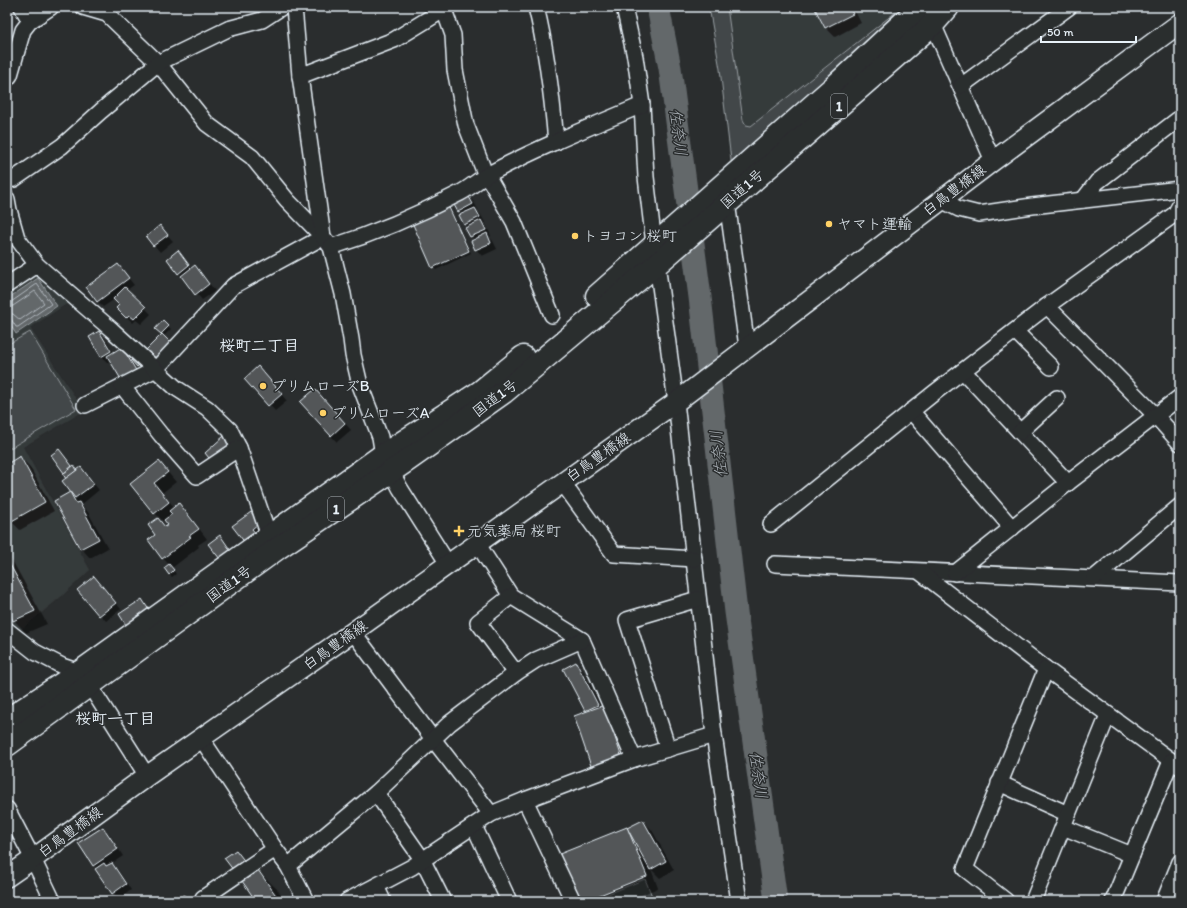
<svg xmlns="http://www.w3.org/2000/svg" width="1187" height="908" font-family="Itim,'Klee One',sans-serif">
  <rect width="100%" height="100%" fill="#2a2d2e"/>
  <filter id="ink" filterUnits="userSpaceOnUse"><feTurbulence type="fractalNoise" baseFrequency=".025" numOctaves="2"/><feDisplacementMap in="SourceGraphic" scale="8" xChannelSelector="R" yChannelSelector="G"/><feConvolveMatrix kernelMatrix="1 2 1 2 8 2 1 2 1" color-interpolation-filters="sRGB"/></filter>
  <g filter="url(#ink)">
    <!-- built -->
    <g fill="#363a3b">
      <polygon points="708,7 911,7 731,169 719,69"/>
      <polygon points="38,267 74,299 30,328 84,411 23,447 90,570 62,596 18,632 7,620 7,289"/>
    </g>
    <!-- green -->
    <g fill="#424648" stroke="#959ca0">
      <polygon points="709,7 727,7 743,120 746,125 751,126 902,7 911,7 732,168 720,69"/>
      <polygon points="30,332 76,409 7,450 7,345"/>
      <polygon points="645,879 654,901 591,901"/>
    </g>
    <!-- water -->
    <polygon fill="#63686b" stroke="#989fa3" points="38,278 57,306 16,334 7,320 7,299"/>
    <!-- shadow -->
    <g fill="#0007">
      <polygon points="815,7 853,7 861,23 835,37 826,28"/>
      <polygon points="468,196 474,202 478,210 477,211 481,215 485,223 484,224 487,227 491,236 489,237 493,241 497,249 482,256 476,249 474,240 471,236 468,228 464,224 462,215 459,212"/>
      <polygon points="447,204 450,207 471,253 436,270 433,267"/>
      <polygon points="160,227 173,241 160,252 147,237"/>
      <polygon points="178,252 192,269 195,267 201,273 215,291 202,300 179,273"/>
      <polygon points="118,265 134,285 127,290 151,314 141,324 136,320 133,323 124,314 121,305 115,299 103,307 97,301"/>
      <polygon points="163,322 171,329 163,337 156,329"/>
      <polygon points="99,332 105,338 114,353 122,349 128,355 142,379 111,361 108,363 102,357 91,337"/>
      <polygon points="264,374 287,401 275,411 246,379"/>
      <polygon points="321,396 351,430 337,442 331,436"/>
      <polygon points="59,450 73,467 78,471 81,468 99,490 81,505 88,512 108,548 90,558 81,548 70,494 75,499 76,498 64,481 67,479 66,473 52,455"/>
      <polygon points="20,457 30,467 54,511 20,530 11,521 7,514 7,465"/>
      <polygon points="159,462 176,482 162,493 175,508 179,505 188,514 207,539 198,545 199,547 172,568 176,574 172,577 169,574 169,565 149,541 156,535 157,519 166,528 170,525 166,520 164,522 155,513 132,484"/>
      <polygon points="257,519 265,530 257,535 234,526"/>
      <polygon points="7,555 13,562 47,624 26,633 14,620 7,606"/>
      <polygon points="99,583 121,609 106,621 79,590"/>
      <polygon points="576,663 582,669 602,707 603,706 631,767 602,777 588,712 565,669"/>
      <polygon points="643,821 652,830 674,870 660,878 651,869 658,888 627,901 577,901 628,829"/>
      <polygon points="103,828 109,834 123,856 111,864 118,870 131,890 119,899 113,893 94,865"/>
      <polygon points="258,871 277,889 285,901 258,901"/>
    </g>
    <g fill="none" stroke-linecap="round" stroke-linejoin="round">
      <!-- shore -->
      <g stroke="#b3bac0" stroke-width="1">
        <polyline points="7,302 11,302 37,284 51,304 18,327 16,327 11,319 7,318"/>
        <polyline points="7,307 13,306 35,291 44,303 20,320 13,314 7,313"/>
      </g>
      <!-- river -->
      <polyline stroke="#63686b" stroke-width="23" points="658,7 670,68 700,297 736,612 776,901"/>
    </g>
    <!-- building -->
    <g fill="#535759" stroke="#e8f1f8">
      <polygon points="814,7 849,7 853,14 825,28"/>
      <polygon points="468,195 473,204 458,212 453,203"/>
      <polygon points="447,203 469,251 432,268 411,220"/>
      <polygon points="475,208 480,217 464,225 459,215"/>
      <polygon points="481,220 486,230 470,237 465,228"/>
      <polygon points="160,225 168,235 153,246 146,237"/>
      <polygon points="487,233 491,243 475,250 471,241"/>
      <polygon points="178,250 189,265 178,274 167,259"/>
      <polygon points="118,264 129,278 97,302 86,287"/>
      <polygon points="195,265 209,284 195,295 181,276"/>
      <polygon points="125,287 146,307 134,319 129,315 126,318 116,308 119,305 113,299"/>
      <polygon points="163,320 169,326 161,334 155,329"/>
      <polygon points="99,331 111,351 101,357 89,337"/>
      <polygon points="162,334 172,344 155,362 144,352"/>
      <polygon points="122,347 137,372 122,381 107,356"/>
      <polygon points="135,357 141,363 137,367 131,360"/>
      <polygon points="258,366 282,394 268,406 244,379"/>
      <polygon points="315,389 345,423 331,436 300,402"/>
      <polygon points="224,436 232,446 213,463 205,453"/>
      <polygon points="59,449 72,466 64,473 51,455"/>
      <polygon points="20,456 45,502 10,522 7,516 7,464"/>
      <polygon points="159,461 168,472 154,483 169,502 154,514 130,484"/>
      <polygon points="74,465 77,470 66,479 63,474"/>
      <polygon points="81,467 94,484 75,498 62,481"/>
      <polygon points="70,492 76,503 79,502 99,539 80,549 54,501"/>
      <polygon points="179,503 199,529 189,536 191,537 162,559 148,540 155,535 148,525 158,518 165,527 168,525 164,520 172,514 169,511"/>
      <polygon points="251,512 259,523 252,529 257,535 246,544 232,526"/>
      <polygon points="220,535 231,551 220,559 208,544"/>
      <polygon points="7,559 35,611 13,621 7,609"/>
      <polygon points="169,564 174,570 169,575 164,568"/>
      <polygon points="94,576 116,603 99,616 77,590"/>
      <polygon points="142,599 149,610 126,625 119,614"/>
      <polygon points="576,662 598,705 585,711 563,669"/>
      <polygon points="604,705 622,758 592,769 574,716"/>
      <polygon points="643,820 666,861 650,870 627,828"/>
      <polygon points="103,827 118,849 93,866 78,843"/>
      <polygon points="627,827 647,876 585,901 576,901 557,855"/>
      <polygon points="236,850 246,863 234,871 224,858"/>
      <polygon points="104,863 106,866 112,863 126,884 112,894 95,869"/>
      <polygon points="258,870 280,901 256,901 242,881"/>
      <polygon points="184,895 188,901 175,901"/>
    </g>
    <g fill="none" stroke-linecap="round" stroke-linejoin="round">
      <!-- minor casing -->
      <g stroke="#e8f1f8" stroke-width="18">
        <g id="minor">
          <polyline points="22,7 30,21"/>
          <polyline points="83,7 107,14 158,63 207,124 252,157 287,200 323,237 233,286 156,369 85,405"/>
          <polyline points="294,7 300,76 323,237 331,247 343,294 351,339 353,355 360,385 380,437 383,455 400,488 448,564"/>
          <polyline points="443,7 453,35 455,70 466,125 486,176 491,182 514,222 552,315"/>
          <path d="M 536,7 C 547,51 552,96 556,142"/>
          <polyline points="624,7 635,57 642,105 646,177 654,244"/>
          <polyline points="933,24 993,161"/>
          <polyline points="300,76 394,40 448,7"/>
          <polyline points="7,79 10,75 23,30 30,21 51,7"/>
          <polyline points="961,86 1069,7"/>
          <polyline points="7,180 14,179 62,146 101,111 158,63 228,29 262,20 282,7"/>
          <polyline points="7,199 9,210 17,238 37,265 112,330 176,388 207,408 230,430 239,448 269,536"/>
          <polyline points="941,200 959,209 979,214 1032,206 1180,189"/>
          <polyline points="1083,200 1097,182 1180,118"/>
          <polyline points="727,202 747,347"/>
          <path d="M 331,247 C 376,233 418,215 460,193 C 470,188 478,180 487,175 C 537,148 590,127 642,105"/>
          <polyline points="657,264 676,402 714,735 739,901"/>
          <polyline points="7,285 37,265"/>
          <polyline points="1047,306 1156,416 1180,443"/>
          <polyline points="1015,331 1051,367"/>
          <polyline points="963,371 1068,483"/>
          <polyline points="122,386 161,435 197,476 239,448"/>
          <polyline points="911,411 1012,528"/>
          <polyline points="1020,432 1057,398"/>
          <polyline points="562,482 614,554 694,559"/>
          <polyline points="771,524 934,393 1047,306 1175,214 1180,205"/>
          <polyline points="477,543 511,596 582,640 634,759"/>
          <polyline points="775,564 1180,583"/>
          <polyline points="920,572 1046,669 1180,767"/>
          <polyline points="955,573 1068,483 1180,397"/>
          <polyline points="1094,578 1180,506"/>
          <polyline points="511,596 478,622 516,673"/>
          <polyline points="7,630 35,652 62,666 80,672"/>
          <polyline points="353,632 433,739 491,814"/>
          <polyline points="90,686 147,776"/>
          <polyline points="201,738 275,849 288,866 306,901"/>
          <polyline points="668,749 627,620 698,599"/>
          <polyline points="999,783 1068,814"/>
          <polyline points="376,793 422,859 443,901"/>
          <polyline points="525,800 573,901"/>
          <polyline points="7,809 33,859 53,901"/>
          <polyline points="474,826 509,901"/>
          <polyline points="1063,827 1132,855"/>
          <polyline points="288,866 376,793 450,723 516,673 536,660 582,640"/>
          <polyline points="376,886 383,901"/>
          <polyline points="203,901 203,898 275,849"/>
          <polyline points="347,901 412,867 491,814 525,800 634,759 714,735"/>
          <polyline points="1006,901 965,869 1046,669"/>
          <polyline points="1033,901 1108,715"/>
          <polyline points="1113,901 1171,761"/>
          <polyline points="1164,901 1180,862"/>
        </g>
      </g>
      <!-- major casing -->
      <g stroke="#e8f1f8" stroke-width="22">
        <polyline id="major" points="7,877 33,859 147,776 353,632 676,402 993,161 1180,23"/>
      </g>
      <!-- highway casing -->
      <g stroke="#e8f1f8" stroke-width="25">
        <g id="highway">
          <polyline points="597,296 836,85 920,7"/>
          <polyline points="7,720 80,672 383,455 480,392 523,357"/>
          <polyline points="7,745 278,548 408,460 504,392 657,264 933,24 948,7"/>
        </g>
      </g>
      <!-- minor -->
      <use href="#minor" stroke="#2a2d2e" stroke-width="15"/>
      <!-- major -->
      <use href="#major" stroke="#2a2d2e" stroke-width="19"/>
      <!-- highway -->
      <use href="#highway" stroke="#2a2d2e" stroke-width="22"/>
    </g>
  </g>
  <!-- markers -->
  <g fill="#ffd166" stroke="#2a2d2e" stroke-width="1.5">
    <circle cx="829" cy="224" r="4"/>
    <circle cx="575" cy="236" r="4"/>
    <circle cx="263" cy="386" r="4"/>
    <circle cx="323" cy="413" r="4"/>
    <path d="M457 525h4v4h4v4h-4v4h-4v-4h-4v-4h4z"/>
  </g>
  <g text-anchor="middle" stroke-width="3" stroke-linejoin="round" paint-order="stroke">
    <!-- shield labels -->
    <g fill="#2a2d2e" stroke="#afb6bb" stroke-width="1">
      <rect x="831" y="94" width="16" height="24" rx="3"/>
      <rect x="328" y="497" width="16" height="24" rx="3"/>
    </g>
    <g font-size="14" font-weight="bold" fill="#e8f1f8">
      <text x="839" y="111">1</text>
      <text x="336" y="514">1</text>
    </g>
    <!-- street labels -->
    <g font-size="15" fill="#e8f1f8" stroke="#2a2d2e">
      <text transform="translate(742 189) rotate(-41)" y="5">国道1号</text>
      <text transform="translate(954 190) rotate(-37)" y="5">白鳥豊橋線</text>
      <text transform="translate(495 398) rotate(-37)" y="5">国道1号</text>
      <text transform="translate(598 457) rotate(-35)" y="5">白鳥豊橋線</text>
      <text transform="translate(229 584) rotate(-36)" y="5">国道1号</text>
      <text transform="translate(335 645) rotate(-35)" y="5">白鳥豊橋線</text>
      <text transform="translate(70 832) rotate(-36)" y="5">白鳥豊橋線</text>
    </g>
    <!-- poi labels -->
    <g font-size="15" fill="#e8f1f8" stroke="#2a2d2e" text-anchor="start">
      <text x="837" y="229">ヤマト運輸</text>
      <text x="583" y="241">トヨコン 桜町</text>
      <text x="271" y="391">プリムローズB</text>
      <text x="331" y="418">プリムローズA</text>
      <text x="467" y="536">元気薬局 桜町</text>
    </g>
    <!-- water labels -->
    <g font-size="16" font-style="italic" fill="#acb3b9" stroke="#2a2d2e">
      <text transform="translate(679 132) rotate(83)" y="6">佐奈川</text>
      <text transform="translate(718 454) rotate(-97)" y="6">佐奈川</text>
      <text transform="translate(759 775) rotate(82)" y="6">佐奈川</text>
    </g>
    <!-- neighbourhood labels -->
    <g font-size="16" font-weight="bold" fill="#e8f1f8" stroke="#2a2d2e">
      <text x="259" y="351">桜町二丁目</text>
      <text x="115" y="724">桜町一丁目</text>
    </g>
  </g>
  <!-- margin -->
  <rect width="1187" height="908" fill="none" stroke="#2a2d2e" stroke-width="24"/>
  <rect x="12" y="12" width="1163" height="884" fill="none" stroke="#e8f1f8" stroke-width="1.5" filter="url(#ink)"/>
  <!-- scale -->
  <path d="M1041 36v6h95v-6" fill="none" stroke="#e8f1f8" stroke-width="2"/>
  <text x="1047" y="36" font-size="12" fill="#e8f1f8" stroke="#2a2d2e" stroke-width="3" paint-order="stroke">50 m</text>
</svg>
